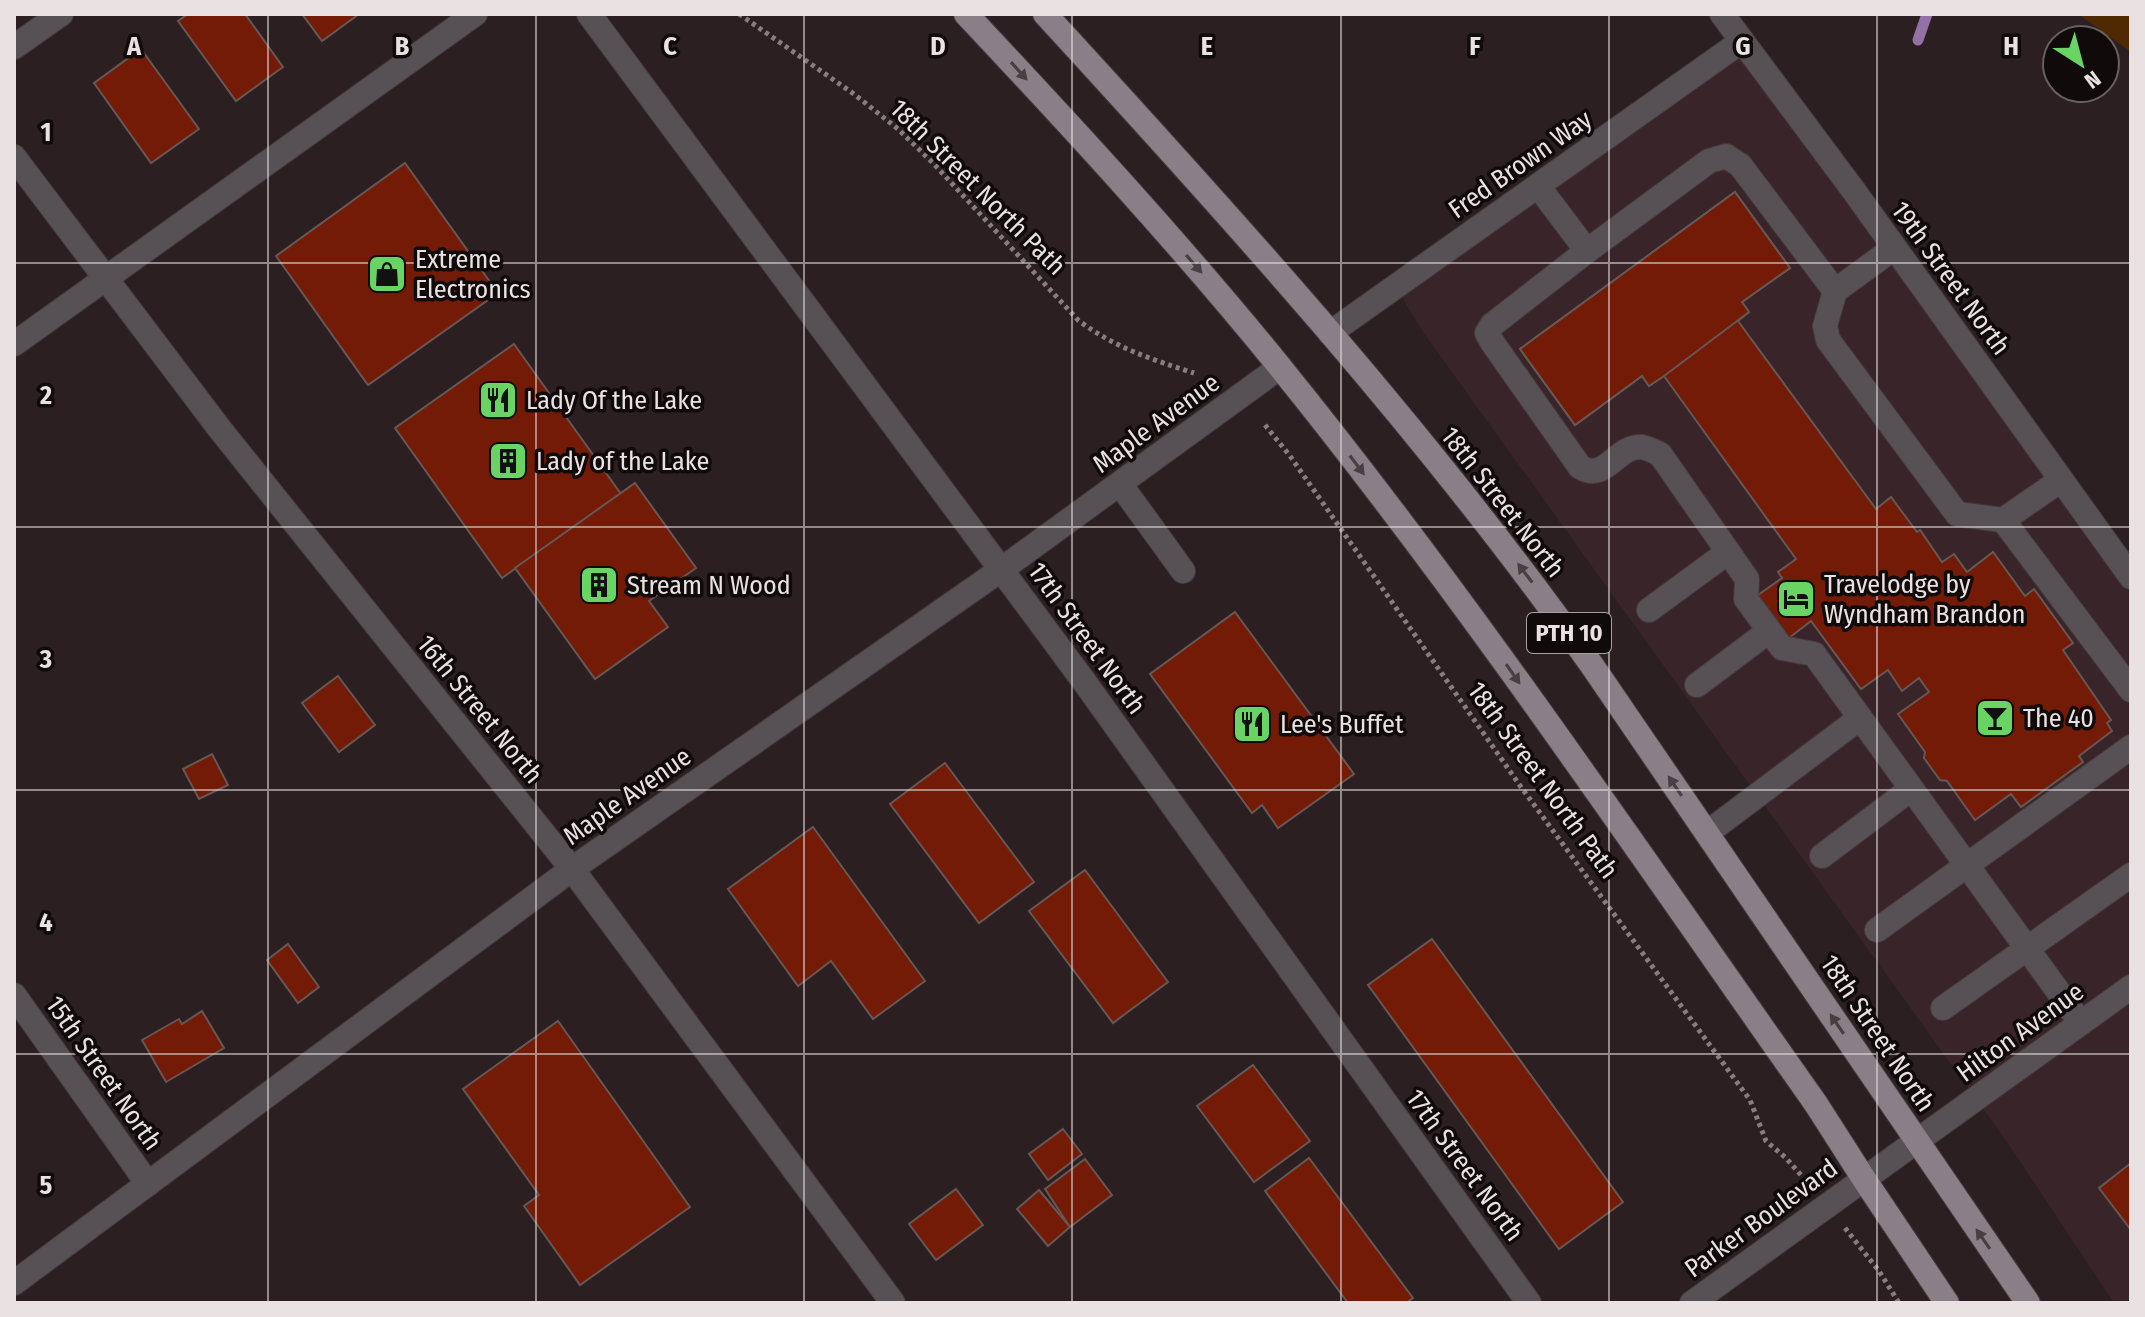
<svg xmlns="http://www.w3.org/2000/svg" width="2145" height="1317" font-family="'Fira Sans Condensed',sans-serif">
  <rect width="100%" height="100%" fill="#2b1f21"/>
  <!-- built -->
  <polygon fill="#392529" points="1742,41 2131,577 2131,1303 2114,1303 2010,1146 1423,332 1398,291"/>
  <!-- green -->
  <polygon fill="#4f2a01" points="2078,14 2131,14 2131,52"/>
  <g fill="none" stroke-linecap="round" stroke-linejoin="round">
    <!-- stream -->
    <polyline stroke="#9470a4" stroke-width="11" points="1918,40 1927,14"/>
  </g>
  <!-- building -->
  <g fill="#731b06" stroke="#665754" stroke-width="2">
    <polygon points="188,14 245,14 283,67 236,101 178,21"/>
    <polygon points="302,14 359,14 322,41"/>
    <polygon points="141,49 199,129 151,163 94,83"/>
    <polygon points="405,163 498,293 368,385 276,256"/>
    <polygon points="1735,192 1790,268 1742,302 1749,312 1738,321 1876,509 1891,497 1917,532 1920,530 1942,562 1954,554 1967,572 1993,552 2025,596 2034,589 2073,643 2063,650 2111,720 2107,723 2112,731 2079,756 2083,762 2021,807 2011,794 1975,820 1947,781 1940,780 1924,758 1925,752 1898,714 1929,692 1919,678 1902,691 1888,670 1861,689 1811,621 1789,638 1758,595 1782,578 1778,572 1796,559 1664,376 1649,386 1642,376 1575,425 1520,349"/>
    <polygon points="1735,192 1790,268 1742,302 1749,312 1664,376 1649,386 1642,376 1575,425 1520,349"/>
    <polygon points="514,344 621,494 502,578 395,428"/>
    <polygon points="635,483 696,568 649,601 668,627 595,679 515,568"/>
    <polygon points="1235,612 1354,774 1278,828 1262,805 1252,813 1150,674"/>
    <polygon points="338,676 375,725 339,752 302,703"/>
    <polygon points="212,754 228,785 199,799 183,769"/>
    <polygon points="945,763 1034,882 979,923 890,804"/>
    <polygon points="813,827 925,981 873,1019 831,961 798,986 728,889"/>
    <polygon points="1085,870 1168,982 1113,1023 1029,911"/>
    <polygon points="1432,939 1623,1202 1559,1249 1368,985"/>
    <polygon points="288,944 319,987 298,1003 267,960"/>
    <polygon points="202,1011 224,1048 166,1082 142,1040 179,1019 182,1024"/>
    <polygon points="558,1021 690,1207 580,1285 524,1206 539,1195 463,1089"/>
    <polygon points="1253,1065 1310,1141 1254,1182 1197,1106"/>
    <polygon points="1063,1129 1082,1154 1048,1180 1029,1154"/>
    <polygon points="1309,1158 1413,1298 1406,1303 1348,1303 1265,1191"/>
    <polygon points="1085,1159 1112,1195 1070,1227 1045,1189"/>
    <polygon points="2131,1163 2131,1230 2099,1188"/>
    <polygon points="956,1189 983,1225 936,1260 909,1224"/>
    <polygon points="1039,1190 1070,1227 1048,1246 1017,1209"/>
  </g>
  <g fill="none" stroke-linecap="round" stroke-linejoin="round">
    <!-- minor casing -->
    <g stroke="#463a3c" stroke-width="26">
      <g id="minor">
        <polyline points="589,14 1083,680 1529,1303"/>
        <polyline points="1722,14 1854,191 2131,577"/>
        <polyline points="14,47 61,14"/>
        <polyline points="14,157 219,428 572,869 893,1303"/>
        <path d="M 1538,186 L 1587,251 L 1492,325 L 1487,333 L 1492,342 L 1580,467 C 1606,483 1616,445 1642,447 C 1648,448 1655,452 1660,454 L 1747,579 L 1746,599 L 1782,648 L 1814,654 L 2081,1023"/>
        <polyline points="1587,251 1709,161 1726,156 1740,165 1835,291 1894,248"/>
        <polyline points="1835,291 1825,326 1828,340 1957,514 2003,520 2061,480"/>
        <polyline points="1330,333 1742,41"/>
        <polyline points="14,344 475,14"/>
        <polyline points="1120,484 1183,571"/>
        <polyline points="2003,520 2131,690"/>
        <polyline points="1649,610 1728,552"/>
        <polyline points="1697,685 1769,631"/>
        <polyline points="1707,833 1860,718"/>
        <polyline points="1822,856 1911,789"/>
        <polyline points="1877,930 2131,747"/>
        <polyline points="14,995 148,1184"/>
        <polyline points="1943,1008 2131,875"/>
        <polyline points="14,1283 572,869 1002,569 1280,367"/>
        <polyline points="1692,1303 2131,987"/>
      </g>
    </g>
    <!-- major casing -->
    <g stroke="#463a3c" stroke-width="26">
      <g id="major">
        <path d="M 966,14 C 1074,129 1181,245 1280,367 C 1471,603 1641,856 1816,1104 L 1864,1179 L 1947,1303"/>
        <path d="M 1045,14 C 1236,222 1427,433 1591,664 L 2028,1303"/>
      </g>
    </g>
    <!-- path -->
    <g stroke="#877d7e" stroke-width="5" stroke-dasharray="4 4" stroke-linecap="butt">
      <path d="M 739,14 L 854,94 L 898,129 L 933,163 L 1078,320 C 1115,348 1151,359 1194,373"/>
      <polyline points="1265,425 1290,456 1521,787 1750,1100 1766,1141 1786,1158 1808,1183"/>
      <polyline points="1845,1228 1879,1271 1899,1303"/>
    </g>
    <!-- minor -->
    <use href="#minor" stroke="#575155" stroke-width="24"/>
    <!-- major -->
    <use href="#major" stroke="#8a7f86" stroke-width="24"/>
  </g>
  <!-- one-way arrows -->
  <defs><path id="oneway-solid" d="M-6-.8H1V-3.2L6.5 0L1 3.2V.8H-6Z" transform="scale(2)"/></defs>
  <g fill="#473f42">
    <use href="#oneway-solid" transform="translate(1019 71) rotate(48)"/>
    <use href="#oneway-solid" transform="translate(1194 264) rotate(49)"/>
    <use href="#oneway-solid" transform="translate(1357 465) rotate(53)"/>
    <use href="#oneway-solid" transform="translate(1525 573) rotate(-127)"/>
    <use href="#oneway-solid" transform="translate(1513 674) rotate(55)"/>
    <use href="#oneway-solid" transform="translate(1675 786) rotate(-124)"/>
    <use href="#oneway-solid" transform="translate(1837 1024) rotate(-124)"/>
    <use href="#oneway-solid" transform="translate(1983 1239) rotate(-125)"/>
  </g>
  <!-- grid -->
  <path fill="none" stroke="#eae1e2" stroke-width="2" stroke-opacity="0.55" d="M 268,14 L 268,1303M 536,14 L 536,1303M 804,14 L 804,1303M 1072,14 L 1072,1303M 1341,14 L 1341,1303M 1609,14 L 1609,1303M 1877,14 L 1877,1303M 14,263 L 2131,263M 14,527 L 2131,527M 14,790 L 2131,790M 14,1054 L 2131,1054"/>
  <!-- icons -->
  <defs>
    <g id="shop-square" transform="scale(2)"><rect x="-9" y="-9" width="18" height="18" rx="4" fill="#69d464" stroke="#100a0b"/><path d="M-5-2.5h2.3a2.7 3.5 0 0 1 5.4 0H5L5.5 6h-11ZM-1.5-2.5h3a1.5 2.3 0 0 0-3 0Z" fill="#111"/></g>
    <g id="restaurant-square" transform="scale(2)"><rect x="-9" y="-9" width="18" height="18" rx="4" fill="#69d464" stroke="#100a0b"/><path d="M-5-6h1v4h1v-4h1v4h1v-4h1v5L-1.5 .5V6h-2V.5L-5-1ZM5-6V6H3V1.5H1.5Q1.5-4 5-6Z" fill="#111"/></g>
    <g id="building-square" transform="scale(2)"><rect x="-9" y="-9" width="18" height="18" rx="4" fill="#69d464" stroke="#100a0b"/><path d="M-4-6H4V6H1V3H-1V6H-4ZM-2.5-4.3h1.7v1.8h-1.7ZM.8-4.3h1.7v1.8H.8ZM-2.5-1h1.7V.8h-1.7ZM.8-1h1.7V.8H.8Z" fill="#111"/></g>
    <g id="hotel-square" transform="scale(2)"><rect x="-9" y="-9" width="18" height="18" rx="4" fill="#69d464" stroke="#100a0b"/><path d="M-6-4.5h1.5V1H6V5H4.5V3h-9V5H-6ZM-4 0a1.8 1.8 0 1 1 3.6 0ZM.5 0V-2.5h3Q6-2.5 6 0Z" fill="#111"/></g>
    <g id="bar-square" transform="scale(2)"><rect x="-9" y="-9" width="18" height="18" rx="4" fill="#69d464" stroke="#100a0b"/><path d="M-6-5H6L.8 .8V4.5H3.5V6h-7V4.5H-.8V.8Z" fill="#111"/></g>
  </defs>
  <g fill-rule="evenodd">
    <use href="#shop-square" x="387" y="274"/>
    <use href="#restaurant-square" x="498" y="400"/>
    <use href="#building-square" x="508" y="461"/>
    <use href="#building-square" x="599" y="585"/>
    <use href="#hotel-square" x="1796" y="599"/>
    <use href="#bar-square" x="1995" y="718"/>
    <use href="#restaurant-square" x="1252" y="724"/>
  </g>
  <g text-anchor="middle" stroke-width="7" stroke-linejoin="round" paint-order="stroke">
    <!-- shield labels -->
    <rect fill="#100a0b" stroke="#a9a0a2" stroke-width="2" x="1527" y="613" width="84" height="40" rx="6"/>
    <g font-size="24" font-weight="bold" fill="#eae1e2">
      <text x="1569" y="641">PTH 10</text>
    </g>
    <!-- street labels -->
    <g font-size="26" fill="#eae1e2" stroke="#100a0b">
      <text transform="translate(1520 164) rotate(-35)" y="9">Fred Brown Way</text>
      <text transform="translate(978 187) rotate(45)" y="9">18th Street North Path</text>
      <text transform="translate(1951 278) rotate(54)" y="9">19th Street North</text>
      <text transform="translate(1156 423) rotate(-36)" y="9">Maple Avenue</text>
      <text transform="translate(1503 502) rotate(52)" y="9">18th Street North</text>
      <text transform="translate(1087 638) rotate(54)" y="9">17th Street North</text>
      <text transform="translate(480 709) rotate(51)" y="9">16th Street North</text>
      <text transform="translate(1543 780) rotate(54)" y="9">18th Street North Path</text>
      <text transform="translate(627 796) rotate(-35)" y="9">Maple Avenue</text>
      <text transform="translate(2020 1032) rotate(-36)" y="9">Hilton Avenue</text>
      <text transform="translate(1878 1033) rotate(56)" y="9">18th Street North</text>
      <text transform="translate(104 1073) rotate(55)" y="9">15th Street North</text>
      <text transform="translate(1465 1165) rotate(54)" y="9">17th Street North</text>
      <text transform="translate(1761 1218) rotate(-36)" y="9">Parker Boulevard</text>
    </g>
    <!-- poi labels -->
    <g font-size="26" fill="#eae1e2" stroke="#100a0b" text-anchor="start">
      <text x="415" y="268">Extreme<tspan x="415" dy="30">Electronics</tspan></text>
      <text x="526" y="409">Lady Of the Lake</text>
      <text x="536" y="470">Lady of the Lake</text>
      <text x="1824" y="593">Travelodge by<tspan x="1824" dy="30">Wyndham Brandon</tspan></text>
      <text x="627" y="594">Stream N Wood</text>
      <text x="2023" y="727">The 40</text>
      <text x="1280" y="733">Lee's Buffet</text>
    </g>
  </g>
  <g font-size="26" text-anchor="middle" font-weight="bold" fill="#eae1e2" stroke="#100a0b" stroke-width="7" stroke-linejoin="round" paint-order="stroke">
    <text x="134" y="55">A</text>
    <text x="402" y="55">B</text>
    <text x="670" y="55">C</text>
    <text x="938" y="55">D</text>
    <text x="1207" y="55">E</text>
    <text x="1475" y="55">F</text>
    <text x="1743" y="55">G</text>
    <text x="2011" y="55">H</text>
    <text x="46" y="141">1</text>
    <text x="46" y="404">2</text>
    <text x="46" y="668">3</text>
    <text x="46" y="931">4</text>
    <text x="46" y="1194">5</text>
  </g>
  <!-- border -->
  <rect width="2145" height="1317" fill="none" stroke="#eae1e2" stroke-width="32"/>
  <!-- north arrow -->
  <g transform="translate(2081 64) rotate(144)"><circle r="38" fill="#100a0b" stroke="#676061" stroke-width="2"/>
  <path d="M0-6L14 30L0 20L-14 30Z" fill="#69d464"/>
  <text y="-12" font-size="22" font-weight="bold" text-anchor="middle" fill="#eae1e2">N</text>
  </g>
</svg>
